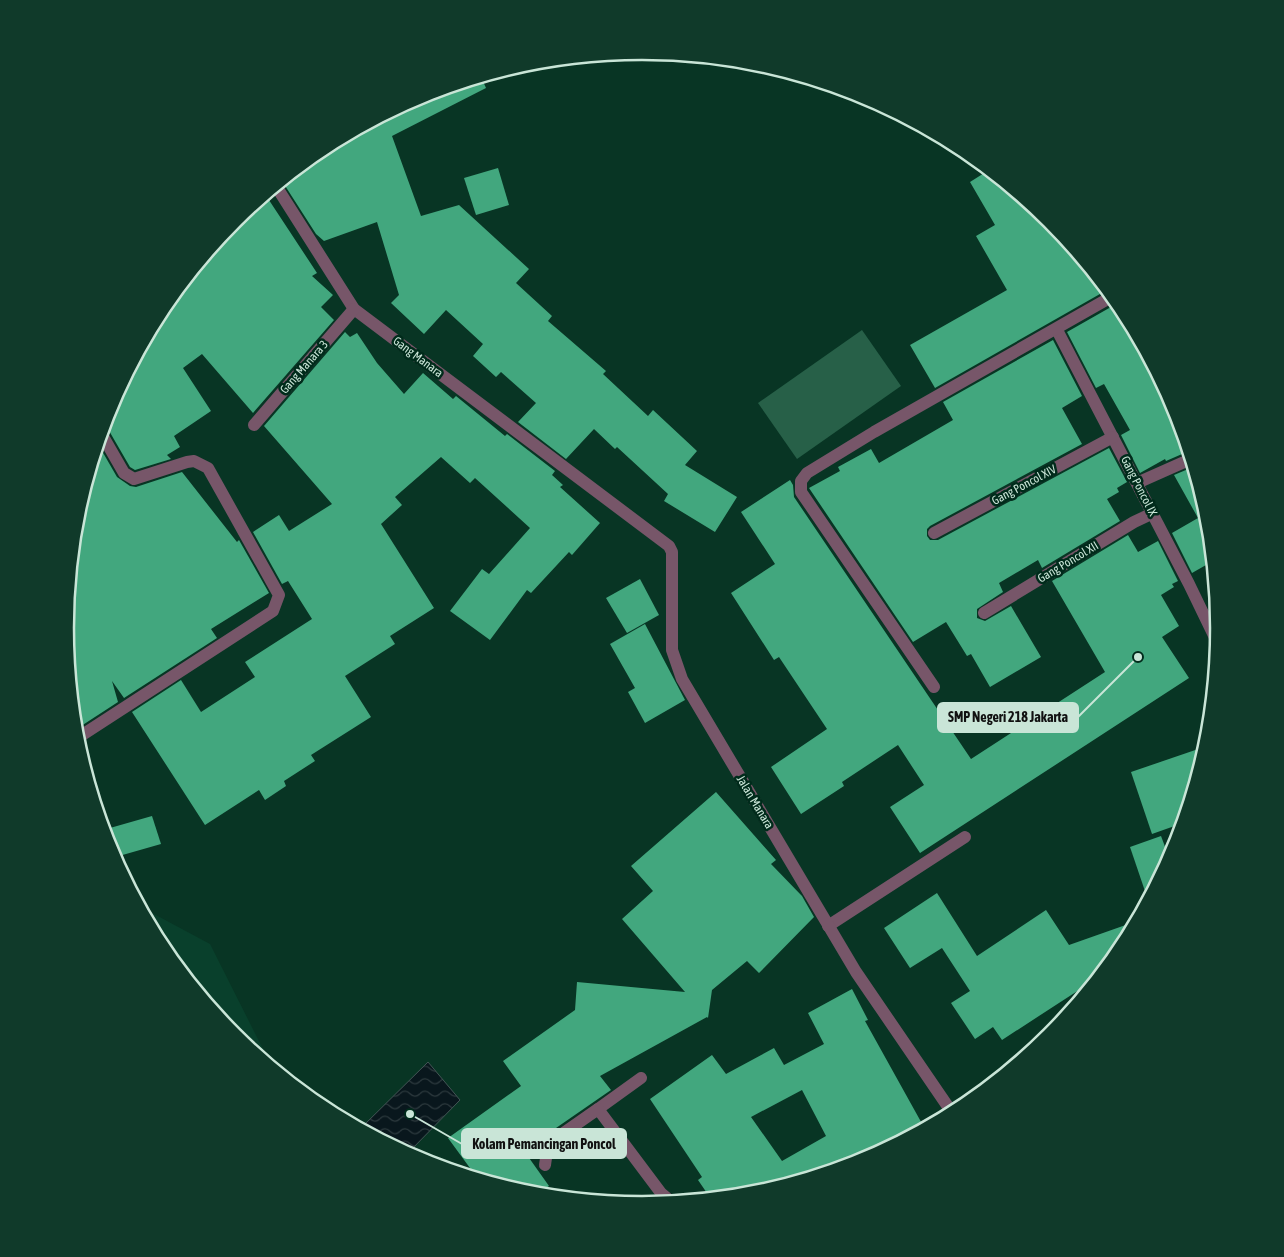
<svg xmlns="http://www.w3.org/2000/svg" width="1284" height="1257" font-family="'Asap Condensed',sans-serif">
  <defs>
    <pattern id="water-waves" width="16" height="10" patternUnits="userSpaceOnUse" patternTransform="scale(1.25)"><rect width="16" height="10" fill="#09171d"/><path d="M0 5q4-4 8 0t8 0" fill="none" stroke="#2c393d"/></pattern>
  </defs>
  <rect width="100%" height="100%" fill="#083524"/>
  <!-- built -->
  <polygon fill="#09402c" points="139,906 210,944 273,1069 234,1036 162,949"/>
  <!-- green -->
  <polygon fill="#276048" points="862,330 901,386 797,459 758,403"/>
  <!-- water -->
  <polygon fill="url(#water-waves)" stroke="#435555" points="428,1062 460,1100 407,1154 360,1129"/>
  <!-- building -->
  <g fill="#42a77e" fill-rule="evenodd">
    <polygon points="481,77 486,88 392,136 421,216 459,205 529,269 516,283 552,316 548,321 606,371 603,374 648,416 653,410 697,451 685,465 737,497 715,532 664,501 668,494 617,447 615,449 594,429 566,459 518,422 536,403 501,372 496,377 473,356 483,344 446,310 424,334 391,303 399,295 377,222 324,241 316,234 282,181 322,148 421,96"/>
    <polygon points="498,168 509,205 476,215 464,178"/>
    <polygon points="989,170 1051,221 1107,290 935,388 910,345 1007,290 976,236 995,225 970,182"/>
    <polygon points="265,194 317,273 312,276 333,295 321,307 334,320 253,413 202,354 183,368 211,411 174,436 180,447 167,455 171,459 135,470 130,467 108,429 103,425 109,407 162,308 234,221"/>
    <polygon points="1118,303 1175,408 1189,451 1166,461 1165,459 1140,473 1121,435 1130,430 1104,384 1096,388 1067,332"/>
    <polygon points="345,332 350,337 357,333 377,363 404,394 423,373 453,399 456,396 505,436 507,434 555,471 552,475 563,485 560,487 600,523 572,555 569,552 531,593 527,590 490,640 450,611 482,569 489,574 530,528 475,478 470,483 441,457 395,497 402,505 381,524 434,608 390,636 395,644 345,676 371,717 311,755 315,761 284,781 286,786 265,800 259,790 205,825 132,712 181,680 201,712 255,677 245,662 312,619 288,581 282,584 253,532 279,515 289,531 332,504 264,426"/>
    <polygon points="1053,340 1082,396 1062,408 1082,444 930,526 927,529 927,536 930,540 938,540 1109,448 1127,482 1117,488 1119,492 1107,499 1120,521 1042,568 1038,560 999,583 1003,592 977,609 977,618 985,621 1011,606 1041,657 990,687 971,654 967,656 946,622 913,642 809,488 840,471 838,467 871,449 879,463 953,420 943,402"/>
    <polygon points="98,444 117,477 130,486 136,487 182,472 237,542 239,540 269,593 211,629 217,638 124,698 112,681 118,702 75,730 65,628 76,516"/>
    <polygon points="1193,467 1208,516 1213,561 1192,573 1172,533 1198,518 1174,475"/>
    <polygon points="790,480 793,485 794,497 971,759 1105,672 1052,581 1128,535 1138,552 1158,541 1178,581 1172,584 1174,587 1161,595 1179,626 1162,637 1189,678 920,853 890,807 924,785 898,745 842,782 844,786 801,814 771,767 827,729 779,657 774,660 731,593 775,564 741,512"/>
    <polygon points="640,579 659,615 627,633 606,598"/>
    <polygon points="645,624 685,700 645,723 628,692 635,688 610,644"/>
    <polygon points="1207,746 1183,823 1152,834 1131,772"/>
    <polygon points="716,792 776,860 771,864 802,896 814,917 759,973 747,961 712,990 708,1018 707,1017 600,1076 611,1090 543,1137 540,1146 527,1155 549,1186 536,1195 478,1179 448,1138 521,1086 503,1061 575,1010 577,982 685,992 622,919 653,891 631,866"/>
    <polygon points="152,816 161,844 119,856 110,828"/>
    <polygon points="1161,836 1170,860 1148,900 1130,847"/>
    <polygon points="937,893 977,956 1046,910 1069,945 1137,921 1122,949 1099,977 1002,1040 993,1027 975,1039 951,1003 970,991 942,948 910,968 884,928"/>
    <path d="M 852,989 L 868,1020 L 865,1021 L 925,1129 L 863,1162 L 754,1195 L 711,1199 L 698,1180 L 702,1177 L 650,1099 L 712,1055 L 726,1074 L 774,1048 L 784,1065 L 824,1044 L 808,1013 ZM 802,1090 L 826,1136 L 782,1161 L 751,1117 Z"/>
  </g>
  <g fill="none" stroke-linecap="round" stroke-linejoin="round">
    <!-- lane -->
    <polyline stroke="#775669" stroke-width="12" points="828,926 965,837"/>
    <!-- street -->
    <g stroke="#775669" stroke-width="12">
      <polyline points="276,186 354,309 669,546 672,552 672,650 682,679 856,972 953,1114"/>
      <polyline points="1057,330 1189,584 1218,644"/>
      <polyline points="254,425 354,309"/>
      <polyline points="1137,483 1191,459"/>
      <polyline points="934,533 1113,437"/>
      <polyline points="984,613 1134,522 1153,513"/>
      <polyline points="934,687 801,492 801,481 807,473 874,432 1113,296"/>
      <polyline points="76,739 273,611 279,595 208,468 194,461 187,462 134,479 124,473 101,433"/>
      <polyline points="598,1109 641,1078"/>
      <polyline points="545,1165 548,1144 598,1109 661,1193 673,1203"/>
    </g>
  </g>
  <g text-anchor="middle" stroke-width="5" stroke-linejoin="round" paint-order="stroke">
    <!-- street labels -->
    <g font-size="12" fill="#c9e5d7" stroke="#002b1b">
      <text transform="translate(418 357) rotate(37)" y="4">Gang Manara</text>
      <text transform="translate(304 367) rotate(-49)" y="4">Gang Manara 3</text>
      <text transform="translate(1024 485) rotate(-28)" y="4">Gang Poncol XIV</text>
      <text transform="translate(1139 486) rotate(63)" y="4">Gang Poncol IX</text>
      <text transform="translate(1068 562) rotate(-31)" y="4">Gang Poncol XII</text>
      <text transform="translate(755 802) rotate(59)" y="4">Jalan Manara</text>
    </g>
  </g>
  <!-- crop -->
  <path d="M0 0H1284V1257H0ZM74 628a568 568 0 1 1 1136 0a568 568 0 1 1-1136 0Z" fill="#103a2a" fill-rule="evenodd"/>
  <path fill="none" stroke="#c9e5d7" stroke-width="2.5" d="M74 628a568 568 0 1 1 1136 0a568 568 0 1 1-1136 0Z"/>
  <!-- callouts -->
  <path fill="none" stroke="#c9e5d7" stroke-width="2" d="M1138 657L1078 717M410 1114L462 1144"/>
  <g fill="#c9e5d7" stroke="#002b1b" stroke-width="2">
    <circle cx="1138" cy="657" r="5"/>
    <circle cx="410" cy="1114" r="5"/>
  </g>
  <g fill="#c9e5d7" stroke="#c9e5d7" stroke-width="2">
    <rect x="938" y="703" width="140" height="29" rx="5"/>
    <rect x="462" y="1129" width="164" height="29" rx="5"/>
  </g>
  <g font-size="14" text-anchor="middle" font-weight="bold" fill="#111">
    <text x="1008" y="722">SMP Negeri 218 Jakarta</text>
    <text x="544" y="1149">Kolam Pemancingan Poncol</text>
  </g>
</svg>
